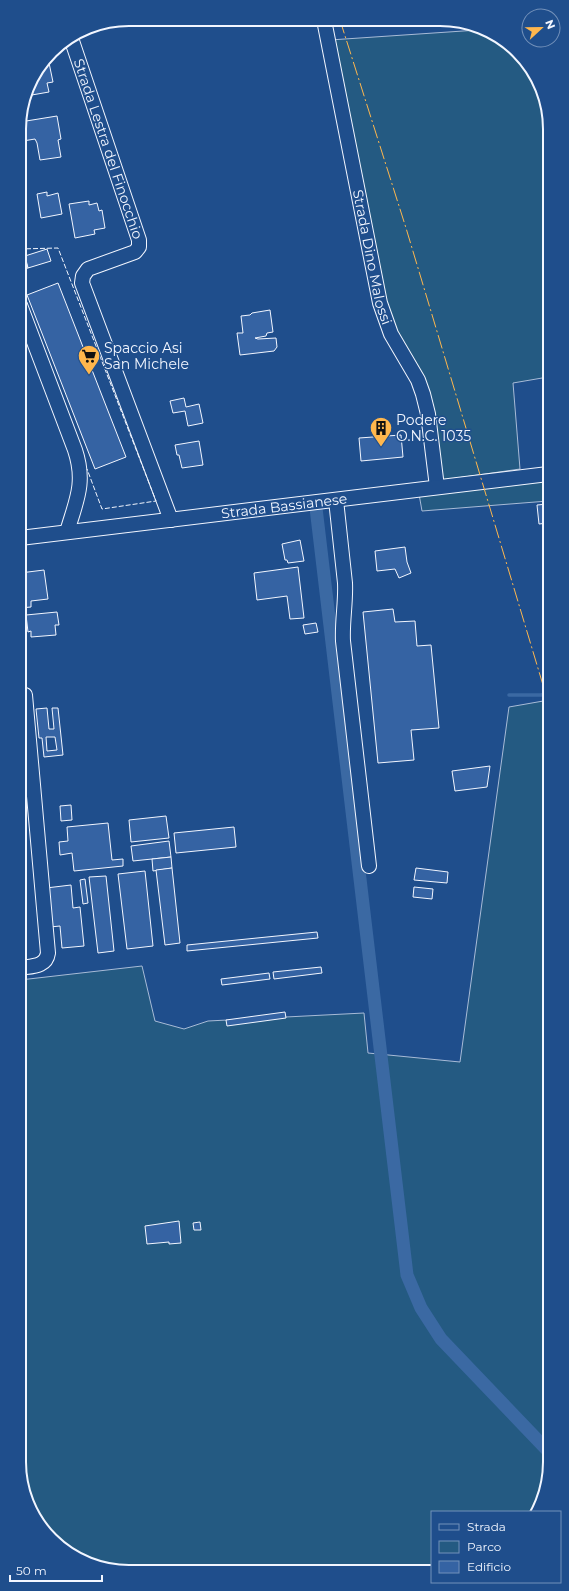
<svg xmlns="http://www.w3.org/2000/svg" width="569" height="1591" font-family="Montserrat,sans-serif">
  <rect width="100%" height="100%" fill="#1f4e8c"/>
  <!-- green -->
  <g fill="#245a82" stroke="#a8bbd7">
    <polygon points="478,30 517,51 548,108 548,377 513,383 520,469 443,480 428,388 388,327 330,40"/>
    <polygon points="548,479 548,501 422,511 419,494"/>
    <polygon points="549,700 550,1469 542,1504 537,1512 432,1512 432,1570 108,1570 52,1540 21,1483 20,980 142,966 155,1021 184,1029 208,1021 364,1013 368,1053 460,1062 509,707"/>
  </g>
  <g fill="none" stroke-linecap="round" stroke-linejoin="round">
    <!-- stream -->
    <polyline stroke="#3b69a3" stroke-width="3.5" points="509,695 541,695 549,693"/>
    <!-- canal -->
    <polyline stroke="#3b69a3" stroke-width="13" points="316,508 407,1275 421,1308 441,1339 550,1453"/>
  </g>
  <!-- building -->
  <g fill="#3563a3" stroke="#f2f6ff" fill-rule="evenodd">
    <polygon points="48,58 53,82 47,83 49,92 26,96 30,80"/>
    <polygon points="57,116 61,139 58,140 61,157 40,160 37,143 35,139 23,141 20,122"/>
    <polygon points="47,192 47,196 58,193 62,214 41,218 37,194"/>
    <polygon points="89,201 89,205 97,203 99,211 102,210 105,228 94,230 95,234 75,238 69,204"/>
    <polygon points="47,249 51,261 28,268 25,256"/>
    <polygon points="23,254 28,268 19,271 19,255"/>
    <polygon points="58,283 126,457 95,469 27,295"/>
    <polygon points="270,310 273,332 267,333 266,336 255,338 258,339 276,338 277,347 274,351 240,355 237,333 243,333 241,316 250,315 252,313"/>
    <polygon points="184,398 186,407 199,404 203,423 188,426 185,411 173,413 170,401"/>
    <polygon points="401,435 403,457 361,461 359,438"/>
    <polygon points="199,441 203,465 182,468 179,455 177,455 175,445"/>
    <polygon points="548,504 548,523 539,524 537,505"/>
    <polygon points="300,540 304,561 288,563 287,560 285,560 282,544"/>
    <polygon points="405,547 407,562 411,573 399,578 395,569 377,571 375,551"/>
    <polygon points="298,567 304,618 290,619 287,596 257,600 254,573"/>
    <polygon points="44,570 48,599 31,601 31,607 20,608 20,573"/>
    <polygon points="393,609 395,622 415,621 417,646 431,645 439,728 411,730 414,760 378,763 363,612"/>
    <polygon points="57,612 59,625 55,625 56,635 31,637 31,631 28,632 26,615"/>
    <polygon points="316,623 318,632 305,634 303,625"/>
    <path d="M 47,708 L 49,729 L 54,729 L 52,708 L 58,708 L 63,755 L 44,757 L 42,738 L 39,738 L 36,709 ZM 46,737 L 55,737 L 57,750 L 47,751 Z"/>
    <polygon points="490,766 487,787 455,791 452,771"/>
    <polygon points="71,805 72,820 61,821 60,806"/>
    <polygon points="166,816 169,838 131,842 129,820"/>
    <polygon points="108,823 112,860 123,859 123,866 74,871 72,853 60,855 59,842 68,841 67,827"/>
    <polygon points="234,827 236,847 176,853 174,833"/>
    <polygon points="169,841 171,857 133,861 131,846"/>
    <polygon points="171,857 172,868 153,871 152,859"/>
    <polygon points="172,868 180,943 165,945 156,870"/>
    <polygon points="416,868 448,872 447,883 414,880"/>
    <polygon points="145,871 153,946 127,949 118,874"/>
    <polygon points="106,876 114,951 98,953 89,877"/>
    <polygon points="85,879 88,903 83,904 80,880"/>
    <polygon points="71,885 73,908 80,907 84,946 62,948 60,926 50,927 46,888"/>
    <polygon points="414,887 433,889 432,899 413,897"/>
    <polygon points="317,932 318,938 187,951 187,945"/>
    <polygon points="321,967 322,973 274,979 273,972"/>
    <polygon points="269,973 270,979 222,985 221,979"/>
    <polygon points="285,1012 286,1018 227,1026 226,1020"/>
    <polygon points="179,1221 181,1243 169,1244 169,1242 147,1244 145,1226"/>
    <polygon points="200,1222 201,1230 194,1230 193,1223"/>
  </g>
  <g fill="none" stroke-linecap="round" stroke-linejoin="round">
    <!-- minor casing -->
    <g stroke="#f2f6ff" stroke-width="16">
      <g id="minor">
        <path id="s1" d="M 324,20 L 380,303 L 391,334 L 418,380 L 423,394 L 428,414 L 437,487"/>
        <path id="s2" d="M 71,38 L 139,240 L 139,247 L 135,252 L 88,269 L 83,276 L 82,283 L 171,520"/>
        <path d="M 20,305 L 75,450 C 86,483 76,501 67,532"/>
        <path d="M 336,500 L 345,583 C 346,602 342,621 343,641 L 369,866"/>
        <path id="s3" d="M 20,538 L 548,474"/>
        <path d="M 20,968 C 32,966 46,967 48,953 L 25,695"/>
      </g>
    </g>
    <!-- minor -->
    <use href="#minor" stroke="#1f4e8c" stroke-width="14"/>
    <!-- fence -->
    <g stroke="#f2f6ff" stroke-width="1" stroke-dasharray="5 2" stroke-linecap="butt">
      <polyline points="19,249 58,248 156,501 102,509 87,469"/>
      <polyline points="19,291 24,302"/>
    </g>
    <!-- power -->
    <polyline stroke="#ffb74d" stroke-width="1" stroke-dasharray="14 3 2 3" stroke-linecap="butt" points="340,20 406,228 549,705"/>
  </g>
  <!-- icons -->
  <defs>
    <g id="supermarket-pin" transform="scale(1.15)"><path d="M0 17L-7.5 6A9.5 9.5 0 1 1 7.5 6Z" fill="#ffb74d" stroke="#1f4e8c"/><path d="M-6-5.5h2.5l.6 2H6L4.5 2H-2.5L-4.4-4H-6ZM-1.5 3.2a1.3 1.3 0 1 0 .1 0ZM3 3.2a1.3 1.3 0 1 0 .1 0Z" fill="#111"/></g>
    <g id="building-pin" transform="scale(1.15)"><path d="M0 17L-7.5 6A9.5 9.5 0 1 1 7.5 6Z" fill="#ffb74d" stroke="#1f4e8c"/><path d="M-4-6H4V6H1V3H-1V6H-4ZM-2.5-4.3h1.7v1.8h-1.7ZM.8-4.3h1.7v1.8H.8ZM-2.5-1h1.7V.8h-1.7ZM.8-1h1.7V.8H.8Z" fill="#111"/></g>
  </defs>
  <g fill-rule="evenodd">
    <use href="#supermarket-pin" x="89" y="356"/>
    <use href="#building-pin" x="381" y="428"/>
  </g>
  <g text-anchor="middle" stroke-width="3" stroke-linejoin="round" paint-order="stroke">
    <!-- street labels -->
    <g font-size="14" fill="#f2f6ff" stroke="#1f4e8c">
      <text dy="5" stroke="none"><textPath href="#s2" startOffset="117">Strada Lestra del Finocchio</textPath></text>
      <text dy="5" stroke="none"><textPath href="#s1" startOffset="242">Strada Dino Malossi</textPath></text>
      <text dy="5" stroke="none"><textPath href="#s3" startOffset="266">Strada Bassianese</textPath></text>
    </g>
    <!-- poi labels -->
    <g font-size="14" fill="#f2f6ff" stroke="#1f4e8c" text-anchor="start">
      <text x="104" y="353">Spaccio Asi<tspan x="104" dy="16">San Michele</tspan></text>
      <text x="396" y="425">Podere<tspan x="396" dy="16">O.N.C. 1035</tspan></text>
    </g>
  </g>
  <!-- crop -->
  <path d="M0 0H569V1591H0ZM129 26H440A103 103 0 0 1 543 129V1462A103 103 0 0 1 440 1565H129A103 103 0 0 1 26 1462V129A103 103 0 0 1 129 26Z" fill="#1f4e8c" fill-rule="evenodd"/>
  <path fill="none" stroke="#f2f6ff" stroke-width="2" d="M129 26H440A103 103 0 0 1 543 129V1462A103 103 0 0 1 440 1565H129A103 103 0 0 1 26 1462V129A103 103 0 0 1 129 26Z"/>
  <!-- legend -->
  <rect x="431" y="1511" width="130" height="72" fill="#1f4e8c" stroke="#7391ba"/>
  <rect x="439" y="1524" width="20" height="6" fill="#1f4e8c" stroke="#7391ba"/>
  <text x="467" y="1531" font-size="12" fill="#f2f6ff">Strada</text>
  <rect x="439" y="1541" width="20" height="12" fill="#245a82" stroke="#7391ba"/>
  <text x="467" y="1551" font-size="12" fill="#f2f6ff">Parco</text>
  <rect x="439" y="1561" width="20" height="12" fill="#3563a3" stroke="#7391ba"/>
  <text x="467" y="1571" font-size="12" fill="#f2f6ff">Edificio</text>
  <!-- north arrow -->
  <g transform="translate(541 28) rotate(68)"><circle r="19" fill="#1f4e8c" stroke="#7391ba"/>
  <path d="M0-3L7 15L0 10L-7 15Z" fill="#ffb74d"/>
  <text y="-6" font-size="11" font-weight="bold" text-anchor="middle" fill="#f2f6ff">N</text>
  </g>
  <!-- scale -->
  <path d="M10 1575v6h92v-6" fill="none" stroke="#f2f6ff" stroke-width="2"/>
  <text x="16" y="1575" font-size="12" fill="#f2f6ff" stroke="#1f4e8c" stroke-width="3" paint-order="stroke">50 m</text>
</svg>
